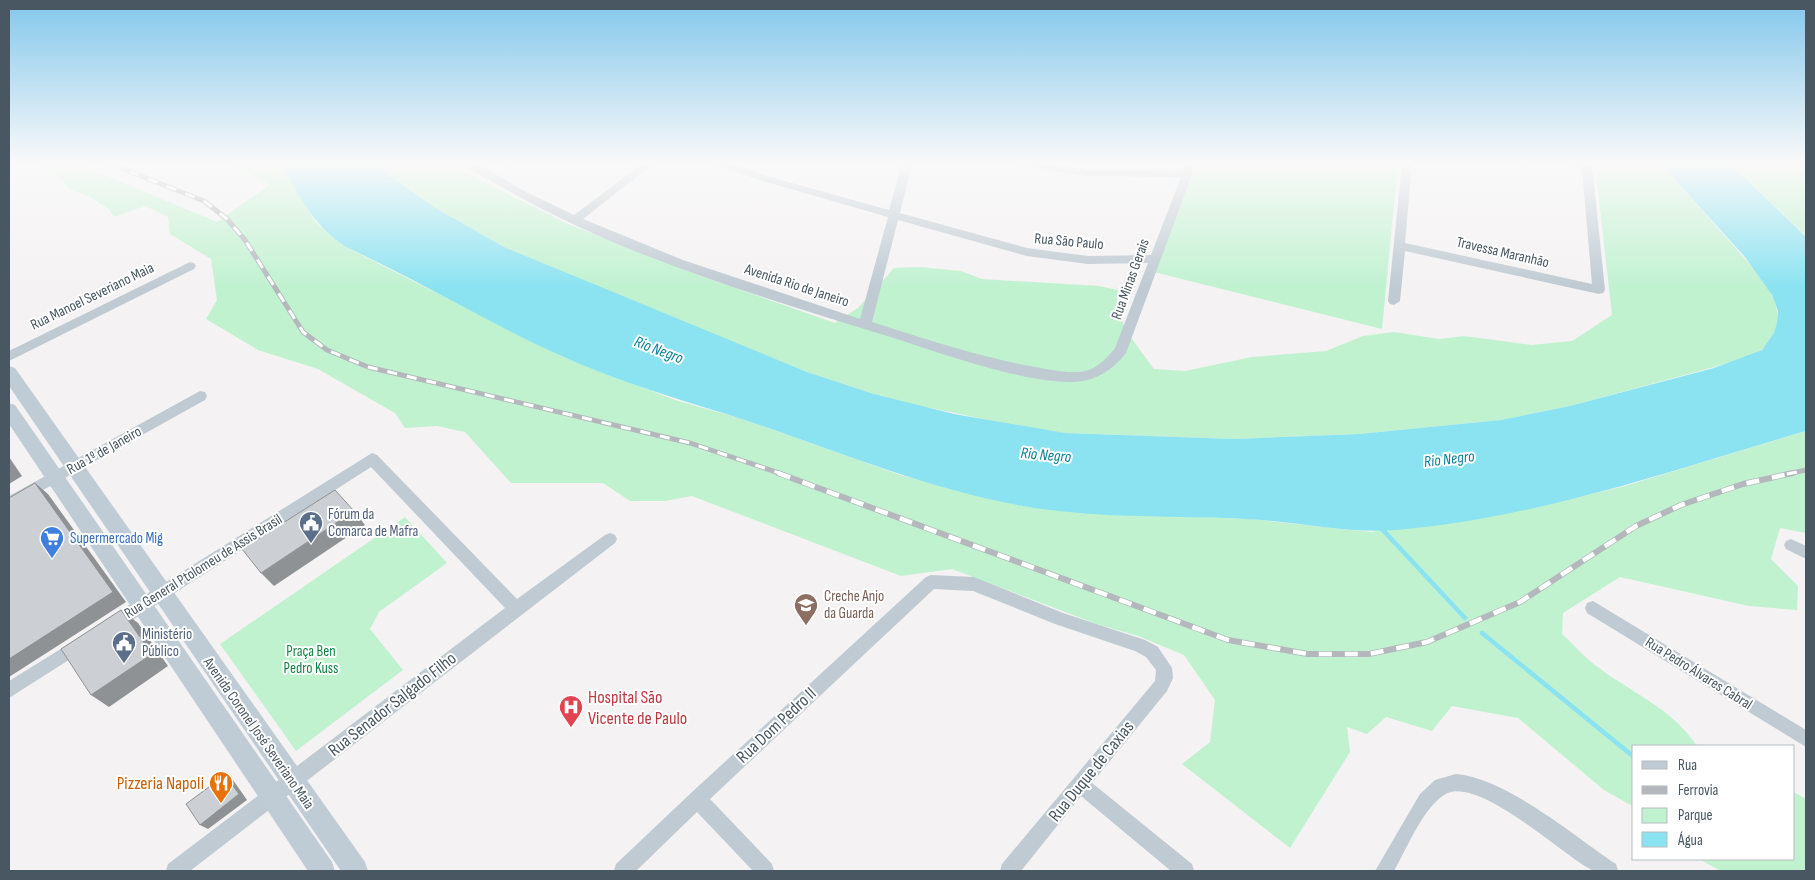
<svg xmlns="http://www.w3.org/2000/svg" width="1815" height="880" font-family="'Sofia Sans Condensed',sans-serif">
  <rect width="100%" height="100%" fill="#f4f2f2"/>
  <!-- green -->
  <g fill="#c0f2d0">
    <path d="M 39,164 L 78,164 L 217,222 L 271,184 L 229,164 L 282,164 L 315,222 L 346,247 L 561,356 L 675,400 L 746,420 L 900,475 L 1023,506 L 1091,513 L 1250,519 L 1371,532 L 1556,503 L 1625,486 L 1806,431 L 1806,533 L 1780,528 L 1771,559 L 1798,586 L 1797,610 L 1749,606 L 1620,577 L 1563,613 L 1562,634 C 1573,644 1583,656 1595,665 C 1631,693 1671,707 1697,746 L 1634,746 L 1634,807 L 1604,790 L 1518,718 L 1452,706 L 1432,731 L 1386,717 L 1367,734 L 1347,727 L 1350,752 L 1290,848 L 1182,764 L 1210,742 L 1215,700 L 1184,655 L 1138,636 L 1094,623 L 952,569 L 901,576 L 692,496 L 665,501 L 630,501 L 603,483 L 511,483 L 465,432 L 437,426 L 405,428 L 395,413 L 318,369 L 258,350 L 206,319 L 217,300 L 211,259 L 170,234 L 168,217 L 145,206 L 114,217 L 109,209 L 88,196 L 69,189 L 54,171 Z"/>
    <path d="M 373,164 L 414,164 L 415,167 L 454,164 L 478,179 L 568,224 L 701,276 L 835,323 L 858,308 L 894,268 L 919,267 L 961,271 L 982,279 L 1099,286 L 1118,290 C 1112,319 1138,346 1154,369 L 1185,371 L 1252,357 L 1326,351 L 1363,336 L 1394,332 L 1439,339 L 1464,336 L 1531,345 L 1572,341 L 1612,315 L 1597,181 L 1600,164 L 1661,164 L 1762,278 C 1773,296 1786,318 1771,338 C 1768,342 1765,348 1761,350 C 1755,354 1746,357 1740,360 L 1570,406 L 1501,420 L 1359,434 L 1235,439 L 1065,433 L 1028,428 L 916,405 L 874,394 L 807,372 L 731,342 L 504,247 L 434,207 Z"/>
    <polygon points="1197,164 1398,164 1382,329 1154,272"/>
    <polygon points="1731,164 1806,164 1806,237 1805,235"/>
    <polygon points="405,517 447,563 379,612 370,629 403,670 296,751 220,644"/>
    <polygon points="1794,792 1806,799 1806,871 1721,871 1699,859 1794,859"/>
  </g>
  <!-- water -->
  <path fill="#8be3f1" d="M 282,164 L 373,164 L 434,207 L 504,247 L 807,372 L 874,394 L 954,414 L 1065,433 L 1235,439 L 1359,434 L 1501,420 L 1570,406 L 1714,368 L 1762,350 L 1774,333 L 1777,323 L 1778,311 L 1772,295 L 1745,257 L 1661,164 L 1731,164 L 1806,237 L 1806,431 C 1672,470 1538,518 1397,530 C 1347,534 1296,521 1245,519 C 1172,515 1096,519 1023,506 C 927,489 837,451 745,420 C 682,400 618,382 557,354 C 485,321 418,280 346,247 C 311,223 302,200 282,164 Z"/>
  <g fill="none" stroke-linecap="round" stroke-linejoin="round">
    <!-- stream -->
    <g stroke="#8be3f1" stroke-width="4.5">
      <polyline points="1381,528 1465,618"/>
      <polyline points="1482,633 1634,757"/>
    </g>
    <!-- minor -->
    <g fill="#bfcad2" fill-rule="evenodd">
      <path d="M 466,164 L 478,164 L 524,191 L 574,215 L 642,164 L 653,164 L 583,219 L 683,260 L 860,319 L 888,217 L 759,180 L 719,166 L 718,164 L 733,164 L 767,176 L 889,210 L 902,164 L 912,164 L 900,213 L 1027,248 L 1088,256 L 1151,255 L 1181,177 L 1086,176 L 1030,167 L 1025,164 L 1049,164 L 1086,170 L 1183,171 L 1186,164 L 1196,164 L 1126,353 C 1112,371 1094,382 1071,382 C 1014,381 939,352 884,335 C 753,294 617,255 497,184 C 488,179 471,172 466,164 ZM 898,220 L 1027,256 L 1088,264 L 1148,263 L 1115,348 C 1108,357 1099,366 1089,370 C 1072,375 1052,370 1035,367 C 979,357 926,339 872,322 Z"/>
      <polygon points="1402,164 1412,164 1405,243 1592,284 1582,169 1567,164 1592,164 1605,290 1603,293 1599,294 1405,251 1400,301 1394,305 1390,304 1388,301"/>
      <polygon points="190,262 194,263 196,266 194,269 9,361 9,351"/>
      <polygon points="200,391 205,392 207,396 205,400 9,509 9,496"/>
      <polygon points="372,453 377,455 517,599 605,535 610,533 615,535 617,539 615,543 190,871 166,871 168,864 505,608 371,467 117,630 111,632 105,630 103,625 105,620"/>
      <polygon points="1791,539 1806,546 1806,559 1786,549 1784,545 1786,541"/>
      <polygon points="931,575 974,577 1063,613 1145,640 1158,647 1172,668 1173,678 1167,691 1092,783 1192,864 1194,871 1171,871 1081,796 1021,871 1000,871 1002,864 1155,681 1156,670 1146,657 1135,651 1055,624 973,591 934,589 710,799 772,864 774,871 753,871 697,812 636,871 614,871 616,864 691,793 926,577"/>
      <polygon points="1593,601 1806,730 1806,747 1587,613 1585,608 1587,603"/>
      <polygon points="80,637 86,639 88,644 86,649 9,698 9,681"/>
      <path d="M 1456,774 C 1506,778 1574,836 1616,864 L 1618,871 C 1611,871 1598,873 1592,870 C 1562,855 1476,773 1444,795 C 1423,808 1406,850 1394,871 L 1375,871 L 1420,794 L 1435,780 Z"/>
    </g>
    <!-- secondary -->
    <g fill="#bfccd6" fill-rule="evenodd">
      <polygon points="9,366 15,368 365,862 368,871 341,871 9,386"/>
      <polygon points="9,403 15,405 332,862 335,871 308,871 9,424"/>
    </g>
    <!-- rail-far1 casing -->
    <g stroke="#b4b8bc" stroke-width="5">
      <g id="rail-far1">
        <polyline points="111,164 204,201 227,219 245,240 303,332 327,350 368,367 690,443 782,474"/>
        <polyline points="1787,474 1806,470"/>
      </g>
    </g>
    <!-- rail casing -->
    <g stroke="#b4b8bc" stroke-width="6">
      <polyline id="rail" points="778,473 1228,640 1308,654 1369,654 1427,642 1520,602 1636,526 1681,505 1743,484 1793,473"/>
    </g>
    <!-- rail-far1 -->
    <use href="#rail-far1" stroke="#fff" stroke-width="3" stroke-dasharray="10" stroke-linecap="butt"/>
    <!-- rail -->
    <use href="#rail" stroke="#fff" stroke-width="4.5" stroke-dasharray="13" stroke-linecap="butt"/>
  </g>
  <!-- shaded-wall -->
  <g fill="#8f9294">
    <polygon points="9,457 22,476 9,484"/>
    <polygon points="35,483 48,494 126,602 9,677 9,659"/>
    <polygon points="354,511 365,525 274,586 261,573"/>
    <polygon points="121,610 138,623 168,666 109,707 91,695"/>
    <polygon points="225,775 233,780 247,800 208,829 200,825"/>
  </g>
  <!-- building -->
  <g fill="#ccd0d4" stroke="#8f9294">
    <polygon points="35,483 113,592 9,659 9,498"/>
    <polygon points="335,490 354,511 261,573 242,549"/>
    <polygon points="121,610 152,654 91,695 61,649"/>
    <polygon points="225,775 239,794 200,825 186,804"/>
  </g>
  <!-- sky -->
  <linearGradient id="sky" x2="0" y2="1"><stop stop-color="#83c7ec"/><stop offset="0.57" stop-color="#faf9f9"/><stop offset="1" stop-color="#faf9f9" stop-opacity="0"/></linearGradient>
  <rect width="1815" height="287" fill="url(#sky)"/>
  <!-- icons -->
  <defs>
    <g id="civic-pin" transform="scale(1.25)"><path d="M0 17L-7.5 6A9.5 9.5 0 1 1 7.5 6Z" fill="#5c6f8a" stroke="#fff"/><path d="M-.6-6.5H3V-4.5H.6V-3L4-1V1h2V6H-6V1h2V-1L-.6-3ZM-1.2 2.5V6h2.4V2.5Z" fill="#fff"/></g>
    <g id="supermarket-pin" transform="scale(1.25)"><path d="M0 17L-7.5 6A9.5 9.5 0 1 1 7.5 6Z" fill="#3f7fe0" stroke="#fff"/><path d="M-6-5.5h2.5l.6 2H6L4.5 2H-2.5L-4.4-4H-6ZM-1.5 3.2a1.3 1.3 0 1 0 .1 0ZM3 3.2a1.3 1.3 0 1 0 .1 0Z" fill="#fff"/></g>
    <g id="school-pin" transform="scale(1.25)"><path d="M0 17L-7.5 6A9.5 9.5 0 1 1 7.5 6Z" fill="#8d6e63" stroke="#fff"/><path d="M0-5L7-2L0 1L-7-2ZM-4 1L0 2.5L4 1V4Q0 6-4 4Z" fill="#fff"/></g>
    <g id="hospital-pin" transform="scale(1.25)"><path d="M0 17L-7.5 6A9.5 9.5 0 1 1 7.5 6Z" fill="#e0444e" stroke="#fff"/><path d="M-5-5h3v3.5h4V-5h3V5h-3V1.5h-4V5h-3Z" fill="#fff"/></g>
    <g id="restaurant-pin" transform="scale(1.25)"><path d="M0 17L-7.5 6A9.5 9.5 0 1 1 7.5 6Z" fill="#e8710a" stroke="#fff"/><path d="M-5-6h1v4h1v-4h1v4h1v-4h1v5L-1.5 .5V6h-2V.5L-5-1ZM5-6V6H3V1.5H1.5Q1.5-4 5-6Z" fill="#fff"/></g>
  </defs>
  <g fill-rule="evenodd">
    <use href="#civic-pin" x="311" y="523"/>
    <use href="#supermarket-pin" x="52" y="538"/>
    <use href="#school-pin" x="806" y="605"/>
    <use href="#civic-pin" x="124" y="643"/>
    <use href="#hospital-pin" x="571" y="707"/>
    <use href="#restaurant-pin" x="221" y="783"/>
  </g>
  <g text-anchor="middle" stroke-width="4" stroke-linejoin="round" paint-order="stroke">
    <!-- street labels -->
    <g font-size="15" fill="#485761" stroke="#fff">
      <text transform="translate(1069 241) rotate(5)" y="5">Rua São Paulo</text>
      <text transform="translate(1503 252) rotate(13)" y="5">Travessa Maranhão</text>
      <text transform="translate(1130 279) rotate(-70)" y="5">Rua Minas Gerais</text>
      <text transform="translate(797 285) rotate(18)" y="5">Avenida Rio de Janeiro</text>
      <text transform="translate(92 296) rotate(-26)" y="5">Rua Manoel Severiano Maia</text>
      <text transform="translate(104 450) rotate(-29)" y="5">Rua 1º de Janeiro</text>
      <text transform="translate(203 566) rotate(-32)" y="5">Rua General Ptolomeu de Assis Brasil</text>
      <text transform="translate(1699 673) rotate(32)" y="5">Rua Pedro Álvares Cabral</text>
      <text transform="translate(259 733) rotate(55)" y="5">Avenida Coronel José Severiano Maia</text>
    </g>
    <!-- service labels -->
    <g font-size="15" fill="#4e5e75" stroke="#fff" text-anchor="start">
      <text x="328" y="519">Fórum da<tspan x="328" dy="17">Comarca de Mafra</tspan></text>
      <text x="142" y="639">Ministério<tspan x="142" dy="17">Público</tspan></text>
    </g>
    <!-- shop labels -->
    <g font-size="15" fill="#366cbe" stroke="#fff" text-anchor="start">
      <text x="70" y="543">Supermercado Mig</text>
    </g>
    <!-- education labels -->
    <g font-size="15" fill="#785e54" stroke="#fff" text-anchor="start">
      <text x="824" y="601">Creche Anjo<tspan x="824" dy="17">da Guarda</tspan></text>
    </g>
    <!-- park labels -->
    <g font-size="15" fill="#138343" stroke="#fff">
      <text x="311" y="656">Praça Ben<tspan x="311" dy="17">Pedro Kuss</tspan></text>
    </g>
    <!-- water labels -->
    <g font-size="16" font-style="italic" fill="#078297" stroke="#fff">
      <text transform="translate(659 349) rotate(21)" y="6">Rio Negro</text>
      <text transform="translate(1046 454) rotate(5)" y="6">Rio Negro</text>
      <text transform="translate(1449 458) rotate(-7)" y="6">Rio Negro</text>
    </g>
    <!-- near-health labels -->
    <g font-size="18" fill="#be3a42" stroke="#fff" text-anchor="start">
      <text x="588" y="703">Hospital São<tspan x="588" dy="21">Vicente de Paulo</tspan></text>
    </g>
    <!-- near-street labels -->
    <g font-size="18" fill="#485761" stroke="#fff">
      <text transform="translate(392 704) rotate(-38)" y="6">Rua Senador Salgado Filho</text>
      <text transform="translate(776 725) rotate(-43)" y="6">Rua Dom Pedro II</text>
      <text transform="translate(1091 771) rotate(-51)" y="6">Rua Duque de Caxias</text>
    </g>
    <!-- near-food labels -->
    <g font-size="18" fill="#c56008" stroke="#fff" text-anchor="end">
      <text x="204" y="789">Pizzeria Napoli</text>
    </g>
  </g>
  <!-- border -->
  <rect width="1815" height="880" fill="none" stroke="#485761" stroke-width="20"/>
  <!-- legend -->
  <rect x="1632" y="745" width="162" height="115" fill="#ffffff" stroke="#b6bcc0"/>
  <rect x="1642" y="761" width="25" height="8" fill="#bfccd6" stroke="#b6bcc0"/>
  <text x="1678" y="770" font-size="15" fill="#485761">Rua</text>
  <rect x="1642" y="786" width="25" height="8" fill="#b4b8bc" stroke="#b6bcc0"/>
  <text x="1678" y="795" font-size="15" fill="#485761">Ferrovia</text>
  <rect x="1642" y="808" width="25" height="15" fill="#c0f2d0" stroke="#b6bcc0"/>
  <text x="1678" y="820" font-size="15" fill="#485761">Parque</text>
  <rect x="1642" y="832" width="25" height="15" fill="#8be3f1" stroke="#b6bcc0"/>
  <text x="1678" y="845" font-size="15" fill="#485761">Água</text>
</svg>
